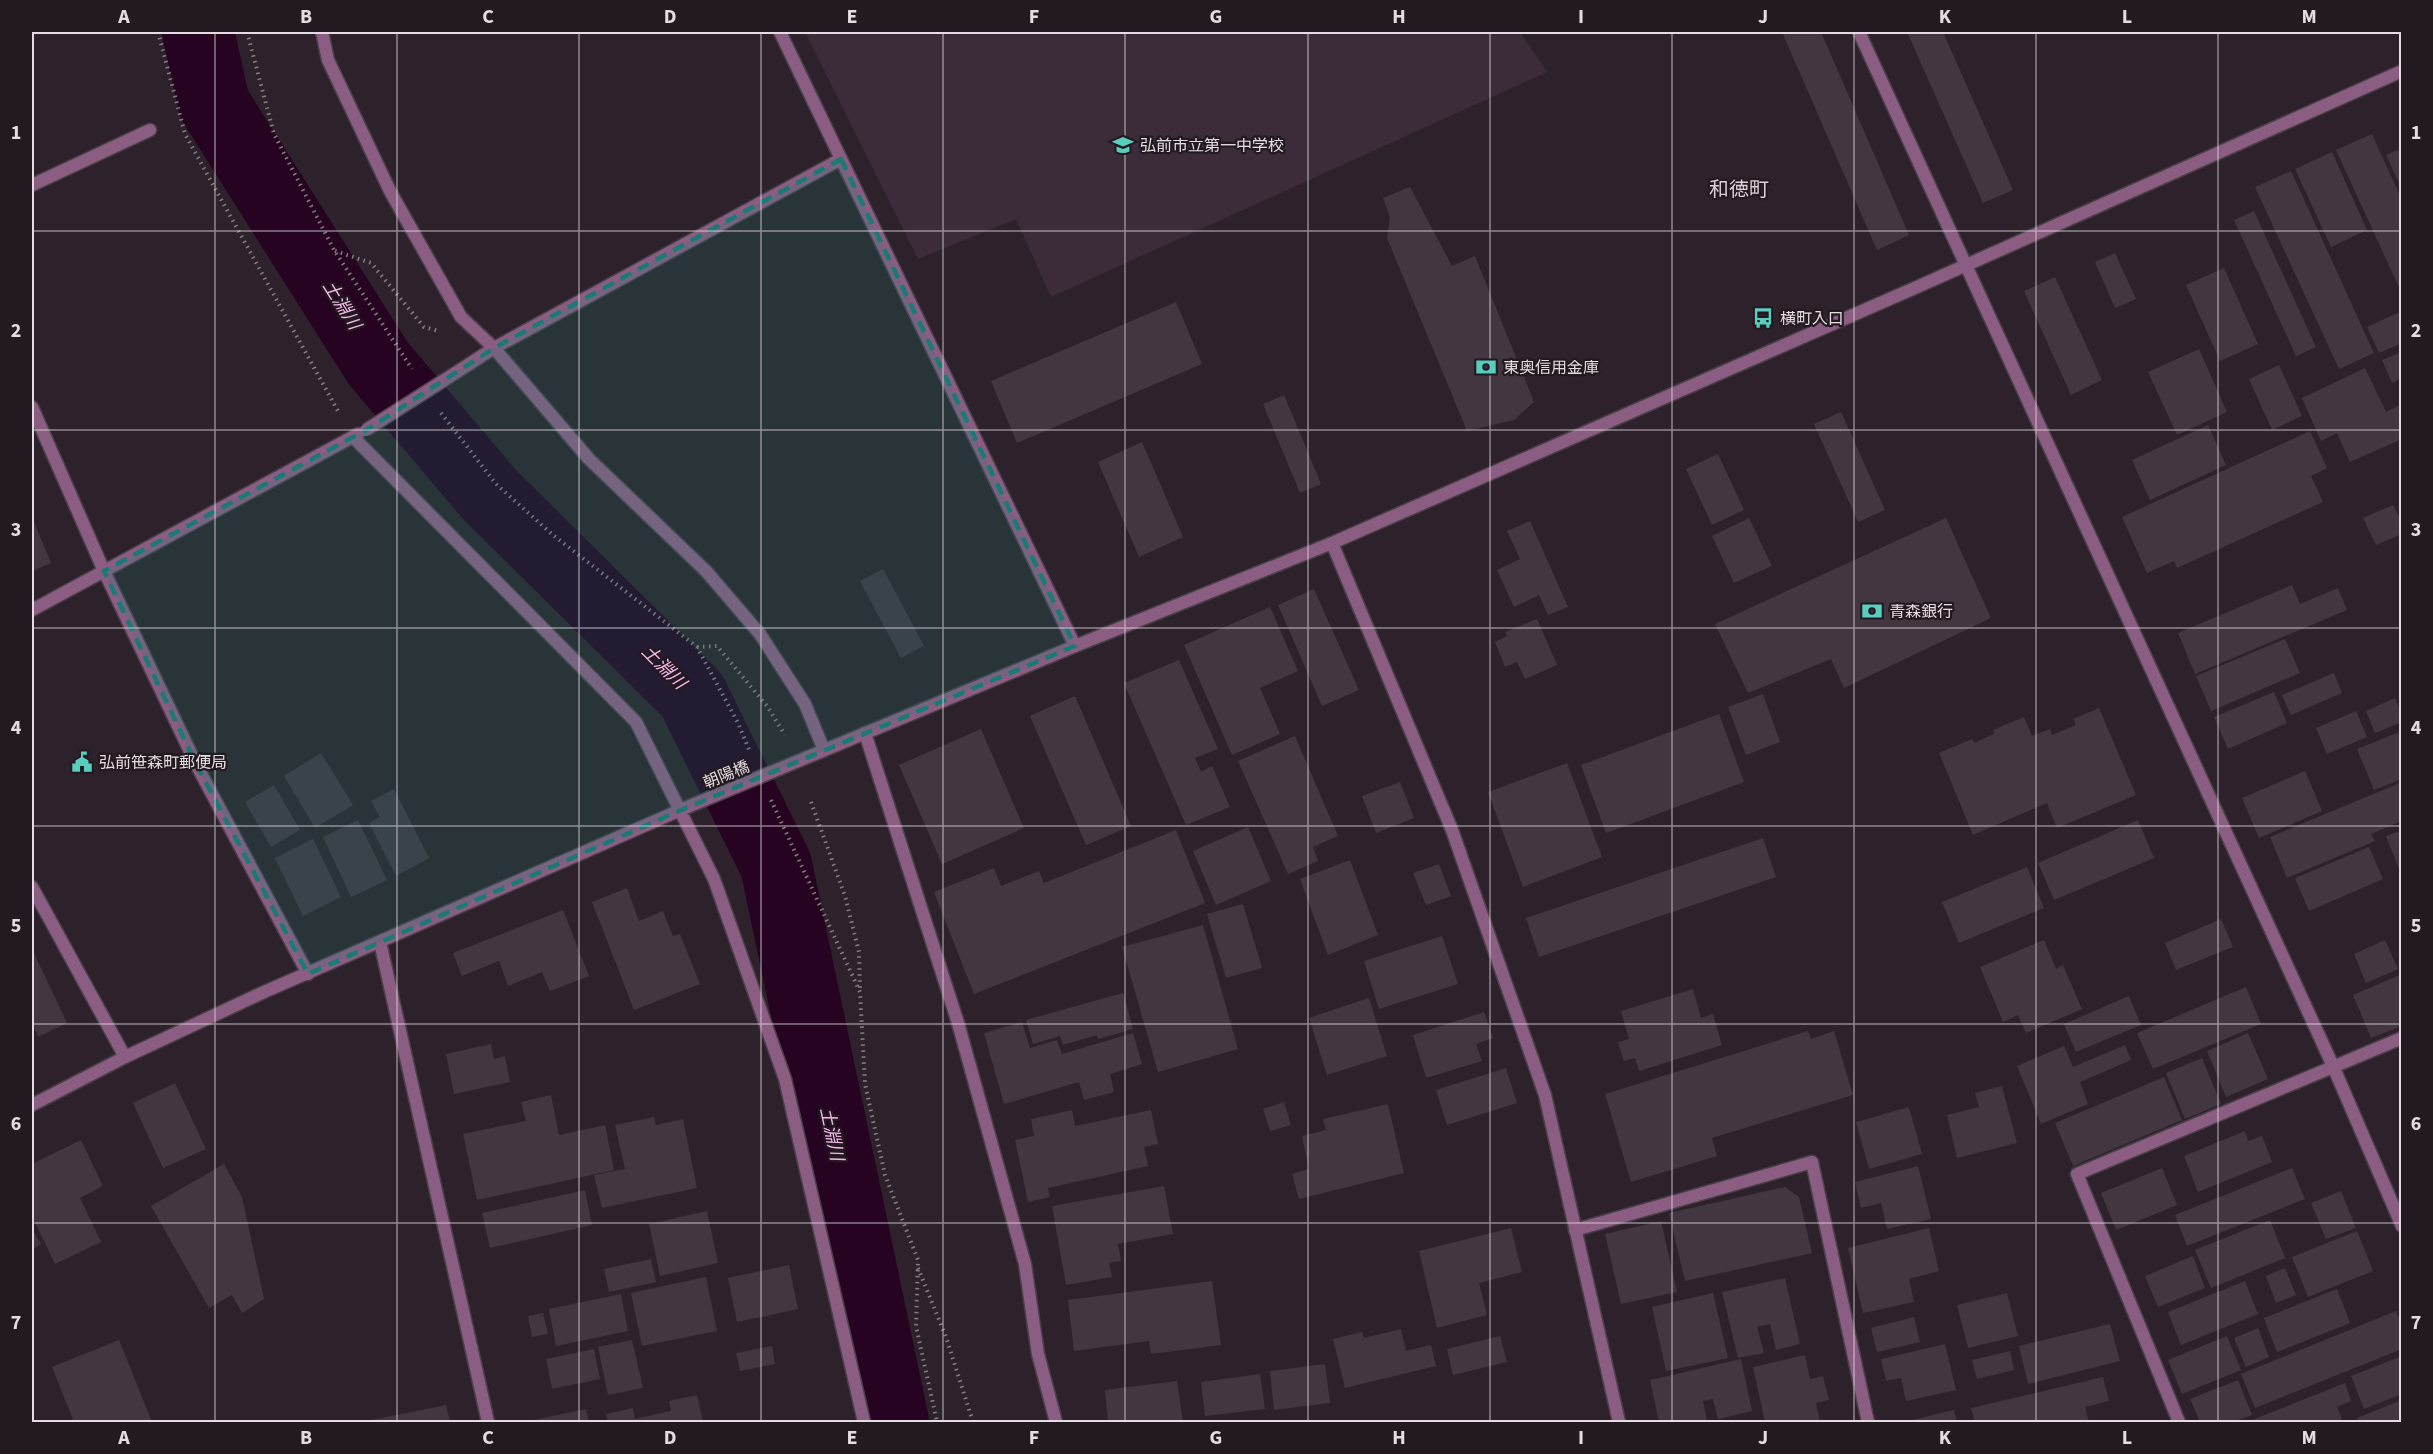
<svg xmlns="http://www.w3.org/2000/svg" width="2433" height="1454" font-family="'Source Sans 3','Noto Sans JP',sans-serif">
  <rect width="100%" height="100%" fill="#2d222b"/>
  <!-- built -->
  <polygon fill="#3c2c39" points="805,32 1520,32 1547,72 1051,297 1016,219 918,259"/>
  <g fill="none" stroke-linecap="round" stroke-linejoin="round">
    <!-- river -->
    <polyline stroke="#250321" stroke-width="72" points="198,32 214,104 378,363 489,494 692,695 776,865 893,1422"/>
  </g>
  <!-- building -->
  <g fill="#423640">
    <polygon points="1782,32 1821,32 1909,235 1877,250"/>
    <polygon points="1907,32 1943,32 2013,190 1983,203"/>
    <polygon points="2372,134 2402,200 2402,294 2336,150"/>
    <polygon points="2402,148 2402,190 2386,155"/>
    <polygon points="2332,152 2367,230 2331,247 2295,169"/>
    <polygon points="2291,171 2374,353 2339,369 2255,187"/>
    <polygon points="1410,187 1452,266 1475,256 1534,402 1514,420 1467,431 1387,238 1390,217 1383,198"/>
    <polygon points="2254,211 2316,347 2296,356 2234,220"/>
    <polygon points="2115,253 2136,299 2115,308 2095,262"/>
    <polygon points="2224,268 2258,344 2220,361 2186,285"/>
    <polygon points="2055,277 2102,380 2071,395 2024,291"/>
    <polygon points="1176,302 1202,364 1017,443 991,381"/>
    <polygon points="2402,311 2402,343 2379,353 2367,327"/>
    <polygon points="2199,349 2227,412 2177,435 2148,372"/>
    <polygon points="2402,352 2402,378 2392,383 2382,360"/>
    <polygon points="2279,365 2302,416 2272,430 2249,379"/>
    <polygon points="2365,368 2386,412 2402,404 2402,439 2350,462 2337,433 2321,441 2302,398"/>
    <polygon points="1284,395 1321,484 1300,493 1263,404"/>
    <polygon points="1841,412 1885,510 1858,522 1814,424"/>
    <polygon points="2208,425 2226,465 2150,500 2132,460"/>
    <polygon points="2310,431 2327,468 2311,476 2323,502 2177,568 2174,561 2147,573 2122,517"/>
    <polygon points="1142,442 1183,537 1139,557 1098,462"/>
    <polygon points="1718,454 1744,510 1712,525 1686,469"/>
    <polygon points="2393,505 2402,522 2402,534 2376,545 2363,518"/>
    <polygon points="32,517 51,563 32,571"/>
    <polygon points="1749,518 1772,566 1734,583 1712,536"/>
    <polygon points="1946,518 1991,618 1844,688 1831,659 1748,693 1715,624"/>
    <polygon points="1530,521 1568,607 1548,615 1539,595 1514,607 1497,570 1520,559 1507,531"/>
    <polygon points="883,569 924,646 901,658 860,581"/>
    <polygon points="2292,585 2300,604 2338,588 2347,610 2195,674 2178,633"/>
    <polygon points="1314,589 1359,690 1322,706 1278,605"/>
    <polygon points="1270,607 1298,671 1260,688 1280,734 1232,755 1184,645"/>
    <polygon points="1537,619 1557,665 1525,679 1517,662 1505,667 1495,642 1507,636 1505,632"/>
    <polygon points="2285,639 2300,673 2211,711 2196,676"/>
    <polygon points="1179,660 1218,749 1195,758 1201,772 1212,766 1230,807 1186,825 1124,683"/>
    <polygon points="2334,673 2342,693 2291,715 2282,695"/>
    <polygon points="2274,692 2287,723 2228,749 2214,717"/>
    <polygon points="1763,694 1780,742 1746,755 1728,707"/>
    <polygon points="1075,696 1131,826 1086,845 1030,716"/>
    <polygon points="2395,698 2402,714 2402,722 2375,733 2366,711"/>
    <polygon points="2099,708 2136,795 2057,828 2047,803 1973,835 1939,753 1972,739 1974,743 1994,734 1993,730 2024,717 2032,736 2050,729 2052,735 2076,725 2073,719"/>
    <polygon points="2356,711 2367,737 2327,754 2316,728"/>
    <polygon points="1719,714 1744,782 1606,833 1581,765"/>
    <polygon points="981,729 1024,828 942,864 899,765"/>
    <polygon points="2402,731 2402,779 2374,790 2357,749"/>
    <polygon points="1295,736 1338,836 1313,847 1318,861 1288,874 1238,761"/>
    <polygon points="321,753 353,805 315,828 284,776"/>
    <polygon points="1567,763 1602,857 1523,887 1488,792"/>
    <polygon points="2305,771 2322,811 2259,838 2242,798"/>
    <polygon points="1400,782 1414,818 1376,833 1362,796"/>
    <polygon points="2402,782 2402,821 2371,834 2375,841 2287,878 2270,837"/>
    <polygon points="274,785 300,830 271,847 245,802"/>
    <polygon points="394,789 429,858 396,876 369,823 380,817 371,801"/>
    <polygon points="358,820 387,880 351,897 323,837"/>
    <polygon points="2138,820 2154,858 2054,900 2038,863"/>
    <polygon points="1248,827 1271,881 1216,905 1193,851"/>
    <polygon points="1176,830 1205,903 974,994 934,892 994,868 1001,886 1039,871 1044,883"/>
    <polygon points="2402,830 2402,874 2401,874 2386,836"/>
    <polygon points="1763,838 1776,877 1539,957 1526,918"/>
    <polygon points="313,839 341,897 303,916 275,858"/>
    <polygon points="2369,847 2383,879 2309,911 2295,878"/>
    <polygon points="1350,860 1378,935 1328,955 1300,879"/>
    <polygon points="1439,864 1451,896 1426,905 1413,873"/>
    <polygon points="2027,867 2044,908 1959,943 1942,902"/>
    <polygon points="627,888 639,921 663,911 673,936 680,934 700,984 634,1010 592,902"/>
    <polygon points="1243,904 1262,968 1226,978 1207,914"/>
    <polygon points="563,910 589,976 550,991 542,972 508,986 499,961 462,976 453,953"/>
    <polygon points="2221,919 2233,947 2176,970 2165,943"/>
    <polygon points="1203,925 1238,1049 1158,1072 1122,947"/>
    <polygon points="1442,936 1458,984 1379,1009 1364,961"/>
    <polygon points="2044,940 2056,969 2063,965 2082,1009 2026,1033 2018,1015 2003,1022 1980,967"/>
    <polygon points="2385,940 2398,969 2366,983 2354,954"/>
    <polygon points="32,949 67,1023 38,1037 32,1023"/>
    <polygon points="2402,974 2402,1026 2371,1038 2353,995"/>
    <polygon points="2246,987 2261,1024 2153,1069 2137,1033"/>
    <polygon points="1693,989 1701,1018 1713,1014 1722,1045 1639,1071 1635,1058 1624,1061 1618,1042 1629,1039 1621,1011"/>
    <polygon points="1123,993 1133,1029 1098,1039 1097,1035 1063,1045 1060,1036 1033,1044 1026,1020"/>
    <polygon points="2129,996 2141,1025 2076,1052 2064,1024"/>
    <polygon points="1369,998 1387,1056 1327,1075 1309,1018"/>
    <polygon points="1484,1012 1493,1038 1476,1044 1482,1061 1426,1078 1413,1035"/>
    <polygon points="1022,1022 1030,1048 1057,1040 1062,1054 1133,1033 1142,1064 1110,1074 1114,1092 1084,1100 1079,1082 1004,1104 984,1033"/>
    <polygon points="1808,1031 1811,1039 1834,1031 1853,1095 1712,1138 1717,1156 1631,1182 1605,1094"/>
    <polygon points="2248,1033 2268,1079 2226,1097 2207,1051"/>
    <polygon points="491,1044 494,1059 505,1056 510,1082 454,1094 446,1054"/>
    <polygon points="2125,1045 2131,1060 2080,1082 2088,1104 2041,1124 2017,1066 2064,1046 2073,1067"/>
    <polygon points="2202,1058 2221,1104 2185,1119 2166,1073"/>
    <polygon points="1506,1068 1517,1103 1447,1125 1436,1090"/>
    <polygon points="2164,1077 2182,1120 2073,1166 2055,1123"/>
    <polygon points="175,1083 206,1149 163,1168 133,1103"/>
    <polygon points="2002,1086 2017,1143 1957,1158 1947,1115 1979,1107 1975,1093"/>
    <polygon points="551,1095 559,1135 605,1125 614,1170 477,1200 463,1134 526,1121 521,1102"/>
    <polygon points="1284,1102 1291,1125 1270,1131 1263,1109"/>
    <polygon points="1388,1104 1404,1173 1299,1199 1292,1174 1309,1169 1302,1136 1326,1130 1323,1119"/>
    <polygon points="1909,1107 1922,1154 1869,1169 1856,1122"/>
    <polygon points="1072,1110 1075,1126 1151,1110 1158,1144 1144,1147 1148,1166 1048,1188 1050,1197 1028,1202 1015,1140 1034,1136 1031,1119"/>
    <polygon points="654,1117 656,1125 683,1119 697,1188 602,1208 594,1175 625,1169 615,1125"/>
    <polygon points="2245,1131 2248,1141 2262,1136 2272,1162 2198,1192 2184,1156"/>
    <polygon points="81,1140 103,1186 80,1198 101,1242 55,1264 32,1216 32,1164"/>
    <polygon points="224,1164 242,1197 264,1299 242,1313 232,1295 209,1308 151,1206"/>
    <polygon points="1918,1166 1931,1219 1887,1229 1881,1203 1861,1208 1855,1182"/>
    <polygon points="2162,1168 2177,1205 2116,1230 2101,1193"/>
    <polygon points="2292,1168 2305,1199 2187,1246 2175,1215"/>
    <polygon points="1164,1186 1173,1234 1118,1244 1121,1261 1109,1263 1112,1277 1066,1285 1052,1206"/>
    <polygon points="1785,1187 1799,1197 1812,1253 1685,1281 1669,1213"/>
    <polygon points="585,1190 592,1225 490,1248 482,1213"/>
    <polygon points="2341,1191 2356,1228 2326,1239 2311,1203"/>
    <polygon points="707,1211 718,1263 660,1276 649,1224"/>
    <polygon points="2270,1220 2285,1258 2211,1288 2195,1250"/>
    <polygon points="1661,1221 1677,1292 1621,1304 1605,1234"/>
    <polygon points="1511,1228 1522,1272 1479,1283 1487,1315 1437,1328 1419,1251"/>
    <polygon points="1929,1228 1939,1271 1909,1279 1914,1302 1863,1313 1848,1248"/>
    <polygon points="32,1229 41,1244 32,1250"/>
    <polygon points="2357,1231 2373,1271 2308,1297 2292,1257"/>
    <polygon points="2193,1256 2205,1288 2158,1307 2145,1276"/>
    <polygon points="651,1259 656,1282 609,1292 604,1269"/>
    <polygon points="789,1265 798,1309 737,1322 728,1278"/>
    <polygon points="2285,1268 2296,1295 2276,1303 2266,1276"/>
    <polygon points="706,1277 717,1331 642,1346 631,1293"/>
    <polygon points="1785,1278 1800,1344 1776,1350 1770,1324 1757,1327 1764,1353 1738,1358 1722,1292"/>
    <polygon points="1212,1281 1221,1345 1151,1354 1149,1341 1074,1351 1068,1300"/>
    <polygon points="2245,1281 2258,1314 2181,1345 2168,1312"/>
    <polygon points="2337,1289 2350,1323 2277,1352 2264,1318"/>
    <polygon points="1713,1293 1728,1358 1666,1371 1652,1307"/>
    <polygon points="2007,1293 2018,1336 1968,1348 1957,1305"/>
    <polygon points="621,1294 628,1331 556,1346 549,1309"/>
    <polygon points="2396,1311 2402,1325 2402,1349 2255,1408 2241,1374"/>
    <polygon points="543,1313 548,1334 532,1337 528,1316"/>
    <polygon points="1914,1317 1920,1342 1877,1352 1871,1328"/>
    <polygon points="2110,1324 2120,1361 2028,1384 2019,1346"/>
    <polygon points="2258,1328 2269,1357 2246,1367 2234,1338"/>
    <polygon points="1401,1329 1406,1351 1431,1345 1436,1366 1345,1388 1333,1339 1362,1332 1364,1338"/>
    <polygon points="1500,1336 1507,1362 1453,1375 1447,1349"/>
    <polygon points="2227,1336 2241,1370 2182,1394 2168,1360"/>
    <polygon points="119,1340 152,1422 74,1422 52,1367"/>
    <polygon points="632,1340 643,1388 608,1395 598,1347"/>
    <polygon points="1945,1344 1956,1390 1906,1401 1901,1378 1886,1381 1881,1359"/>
    <polygon points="772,1346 775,1364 740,1371 736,1353"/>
    <polygon points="594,1349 600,1379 552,1389 546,1359"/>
    <polygon points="2010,1351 2014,1370 1977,1379 1972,1360"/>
    <polygon points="1805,1355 1810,1379 1823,1376 1829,1400 1816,1403 1820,1422 1765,1422 1753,1367"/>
    <polygon points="2402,1356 2402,1394 2364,1409 2351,1376"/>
    <polygon points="1741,1359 1752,1411 1718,1419 1713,1399 1703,1401 1707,1421 1659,1422 1650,1380"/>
    <polygon points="1325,1364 1330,1403 1274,1410 1270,1371"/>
    <polygon points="1260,1374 1265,1409 1205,1416 1201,1382"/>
    <polygon points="2103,1377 2109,1401 2085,1407 2089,1422 1975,1422 1971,1408"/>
    <polygon points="2238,1380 2252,1415 2232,1422 2200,1422 2190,1399"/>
    <polygon points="1177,1381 1183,1422 1108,1422 1105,1390"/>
    <polygon points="2345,1383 2351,1401 2337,1407 2342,1419 2334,1422 2304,1422 2303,1420 2299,1422 2247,1422"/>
    <polygon points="697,1395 703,1422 608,1422 606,1414 633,1408 635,1419 671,1411 669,1401"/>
    <polygon points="2402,1400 2402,1422 2359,1422 2357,1418"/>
    <polygon points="446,1405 450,1422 367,1422 367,1421"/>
    <polygon points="586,1409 589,1422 534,1422 534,1420"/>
    <polygon points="1954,1410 1957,1422 1904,1422"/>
  </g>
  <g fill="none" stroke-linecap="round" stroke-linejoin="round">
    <!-- minor casing -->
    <g stroke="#4a4048" stroke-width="15">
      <g id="minor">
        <polyline points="322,32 328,60 390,191 461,317 494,348 589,459 706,571 760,634 805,704 824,750"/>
        <polyline points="780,32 1075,646"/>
        <polyline points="32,185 150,130"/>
        <polyline points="460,370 494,348 841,159"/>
        <polyline points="32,407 104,571 197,766 308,974"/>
        <polyline points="353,437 636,722 714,879 785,1079 864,1422"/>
        <polyline points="1332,543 1452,830 1545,1095 1619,1422"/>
        <polyline points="32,610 358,434"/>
        <polyline points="865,733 958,1023 1025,1264 1038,1354 1056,1422"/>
        <polyline points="32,887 125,1057"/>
        <polyline points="1575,1230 1812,1162 1868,1422"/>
        <polyline points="2179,1422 2077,1174 2402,1038"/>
      </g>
    </g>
    <!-- tertiary casing -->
    <g stroke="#4a4048" stroke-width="15">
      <g id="tertiary">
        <polyline points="1859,32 2333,1066 2402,1226"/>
        <polyline points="779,769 1075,646 1332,543 1917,287 2402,71"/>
        <polyline points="380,942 488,1422"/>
        <polyline points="32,1105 125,1057 264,992 685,808"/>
      </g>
    </g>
    <!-- path -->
    <g stroke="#877e85" stroke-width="4" stroke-dasharray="1.5 4.5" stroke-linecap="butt">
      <polyline points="158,32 185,134 339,413"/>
      <polyline points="247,32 274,134 334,250 412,369"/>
      <polyline points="335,251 371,263 424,327 439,331"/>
      <polyline points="441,413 496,484 553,535 697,647 738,723 750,752"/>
      <polyline points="697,647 717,646 767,706 785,735"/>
      <polyline points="771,800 860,992 865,1084 885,1175 918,1260 916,1326 937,1422"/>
      <polyline points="811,802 845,896 859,952 860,989"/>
      <polyline points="918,1268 946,1337 973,1422"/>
    </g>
    <!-- minor -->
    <use href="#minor" stroke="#8c5d83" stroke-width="12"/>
    <!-- tertiary -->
    <use href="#tertiary" stroke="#8c5d83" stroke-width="12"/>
    <!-- minor-bridge casing -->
    <g stroke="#4a4048" stroke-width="15" stroke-linecap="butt">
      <polyline id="minor-bridge" points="366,430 460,370"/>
    </g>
    <!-- tertiary-bridge casing -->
    <g stroke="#4a4048" stroke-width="15" stroke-linecap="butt">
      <polyline id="tertiary-bridge" points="685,808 779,769"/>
    </g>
    <!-- minor-bridge -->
    <use href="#minor-bridge" stroke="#8c5d83" stroke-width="12"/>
    <!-- tertiary-bridge -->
    <use href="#tertiary-bridge" stroke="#8c5d83" stroke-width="12"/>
  </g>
  <!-- marked area -->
  <path fill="#1a7b74" fill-opacity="0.2" stroke="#1a7b74" stroke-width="4.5" stroke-dasharray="12 8" stroke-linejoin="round" d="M 841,159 L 1075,646 L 679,811 L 308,974 L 197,766 L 104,571 L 366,430 L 494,348 Z"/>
  <!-- grid -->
  <path fill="none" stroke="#e4dce2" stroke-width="1.5" stroke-opacity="0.55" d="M 215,32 L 215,1422M 397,32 L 397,1422M 579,32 L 579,1422M 761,32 L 761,1422M 943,32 L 943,1422M 1125,32 L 1125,1422M 1308,32 L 1308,1422M 1490,32 L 1490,1422M 1672,32 L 1672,1422M 1854,32 L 1854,1422M 2036,32 L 2036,1422M 2218,32 L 2218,1422M 32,231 L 2402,231M 32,430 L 2402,430M 32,628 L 2402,628M 32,826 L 2402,826M 32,1024 L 2402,1024M 32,1223 L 2402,1223"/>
  <!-- icons -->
  <defs>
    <g id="school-bare" transform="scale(1.62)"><path d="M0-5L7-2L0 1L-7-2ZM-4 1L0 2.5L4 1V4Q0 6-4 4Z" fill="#59cebe" stroke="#231921" stroke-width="2.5" paint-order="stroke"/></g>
    <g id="bus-bare" transform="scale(1.62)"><path d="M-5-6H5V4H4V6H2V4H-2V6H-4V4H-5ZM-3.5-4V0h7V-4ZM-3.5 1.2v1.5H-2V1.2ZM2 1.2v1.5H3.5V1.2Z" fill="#59cebe" stroke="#231921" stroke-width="2.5" paint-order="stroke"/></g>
    <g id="bank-bare" transform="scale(1.62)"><path d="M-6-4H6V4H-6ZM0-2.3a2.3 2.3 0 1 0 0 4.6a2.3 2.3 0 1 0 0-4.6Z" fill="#59cebe" stroke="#231921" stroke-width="2.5" paint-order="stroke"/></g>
    <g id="civic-bare" transform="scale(1.62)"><path d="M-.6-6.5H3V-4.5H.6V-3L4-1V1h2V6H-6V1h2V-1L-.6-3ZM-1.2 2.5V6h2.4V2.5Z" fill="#59cebe" stroke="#231921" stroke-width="2.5" paint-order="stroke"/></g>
  </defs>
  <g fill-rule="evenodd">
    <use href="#school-bare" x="1123" y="145"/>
    <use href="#bus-bare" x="1763" y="318"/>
    <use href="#bank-bare" x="1486" y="367"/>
    <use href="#bank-bare" x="1872" y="611"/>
    <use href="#civic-bare" x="82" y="762"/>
  </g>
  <g text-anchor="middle" stroke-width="4.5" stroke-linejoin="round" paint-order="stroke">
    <!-- poi labels -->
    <g font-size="16" fill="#e4dce2" stroke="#231921" text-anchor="start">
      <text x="1140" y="151">弘前市立第一中学校</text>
      <text x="1780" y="324">横町入口</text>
      <text x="1503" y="373">東奥信用金庫</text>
      <text x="1889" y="617">青森銀行</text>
      <text x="99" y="768">弘前笹森町郵便局</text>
    </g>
    <!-- street labels -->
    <g font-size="16" fill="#e4dce2" stroke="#231921">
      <text transform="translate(726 774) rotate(-22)" y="6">朝陽橋</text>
    </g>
    <!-- water labels -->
    <g font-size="18" font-style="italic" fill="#f5b9e9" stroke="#231921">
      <text transform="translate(342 305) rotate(58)" y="6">土淵川</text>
      <text transform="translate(664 667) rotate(45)" y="6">土淵川</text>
      <text transform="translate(832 1134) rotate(78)" y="6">土淵川</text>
    </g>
    <!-- quarter labels -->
    <g font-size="20" fill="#ddceda" stroke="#231921">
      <text x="1739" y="196">和徳町</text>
    </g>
  </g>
  <!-- border -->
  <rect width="2433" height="1454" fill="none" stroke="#231921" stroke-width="66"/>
  <rect x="33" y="33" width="2367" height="1388" fill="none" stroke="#e4dce2" stroke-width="2"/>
  <g font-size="20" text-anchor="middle" font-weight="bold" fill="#e4dce2">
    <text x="124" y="23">A</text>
    <text x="306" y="23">B</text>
    <text x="488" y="23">C</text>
    <text x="670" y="23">D</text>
    <text x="852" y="23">E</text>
    <text x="1034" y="23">F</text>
    <text x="1216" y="23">G</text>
    <text x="1399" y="23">H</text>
    <text x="1581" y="23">I</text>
    <text x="1763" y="23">J</text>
    <text x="1945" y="23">K</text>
    <text x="2127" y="23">L</text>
    <text x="2309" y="23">M</text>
    <text x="16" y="139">1</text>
    <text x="2416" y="139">1</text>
    <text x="16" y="337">2</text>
    <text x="2416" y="337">2</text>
    <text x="16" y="536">3</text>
    <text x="2416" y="536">3</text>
    <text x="16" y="734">4</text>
    <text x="2416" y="734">4</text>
    <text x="16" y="932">5</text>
    <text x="2416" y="932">5</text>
    <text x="16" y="1130">6</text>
    <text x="2416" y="1130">6</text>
    <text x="16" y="1329">7</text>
    <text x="2416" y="1329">7</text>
    <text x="124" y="1444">A</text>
    <text x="306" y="1444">B</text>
    <text x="488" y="1444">C</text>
    <text x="670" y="1444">D</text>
    <text x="852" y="1444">E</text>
    <text x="1034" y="1444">F</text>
    <text x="1216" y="1444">G</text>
    <text x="1399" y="1444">H</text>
    <text x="1581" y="1444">I</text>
    <text x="1763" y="1444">J</text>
    <text x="1945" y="1444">K</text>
    <text x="2127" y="1444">L</text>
    <text x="2309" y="1444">M</text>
  </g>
</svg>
